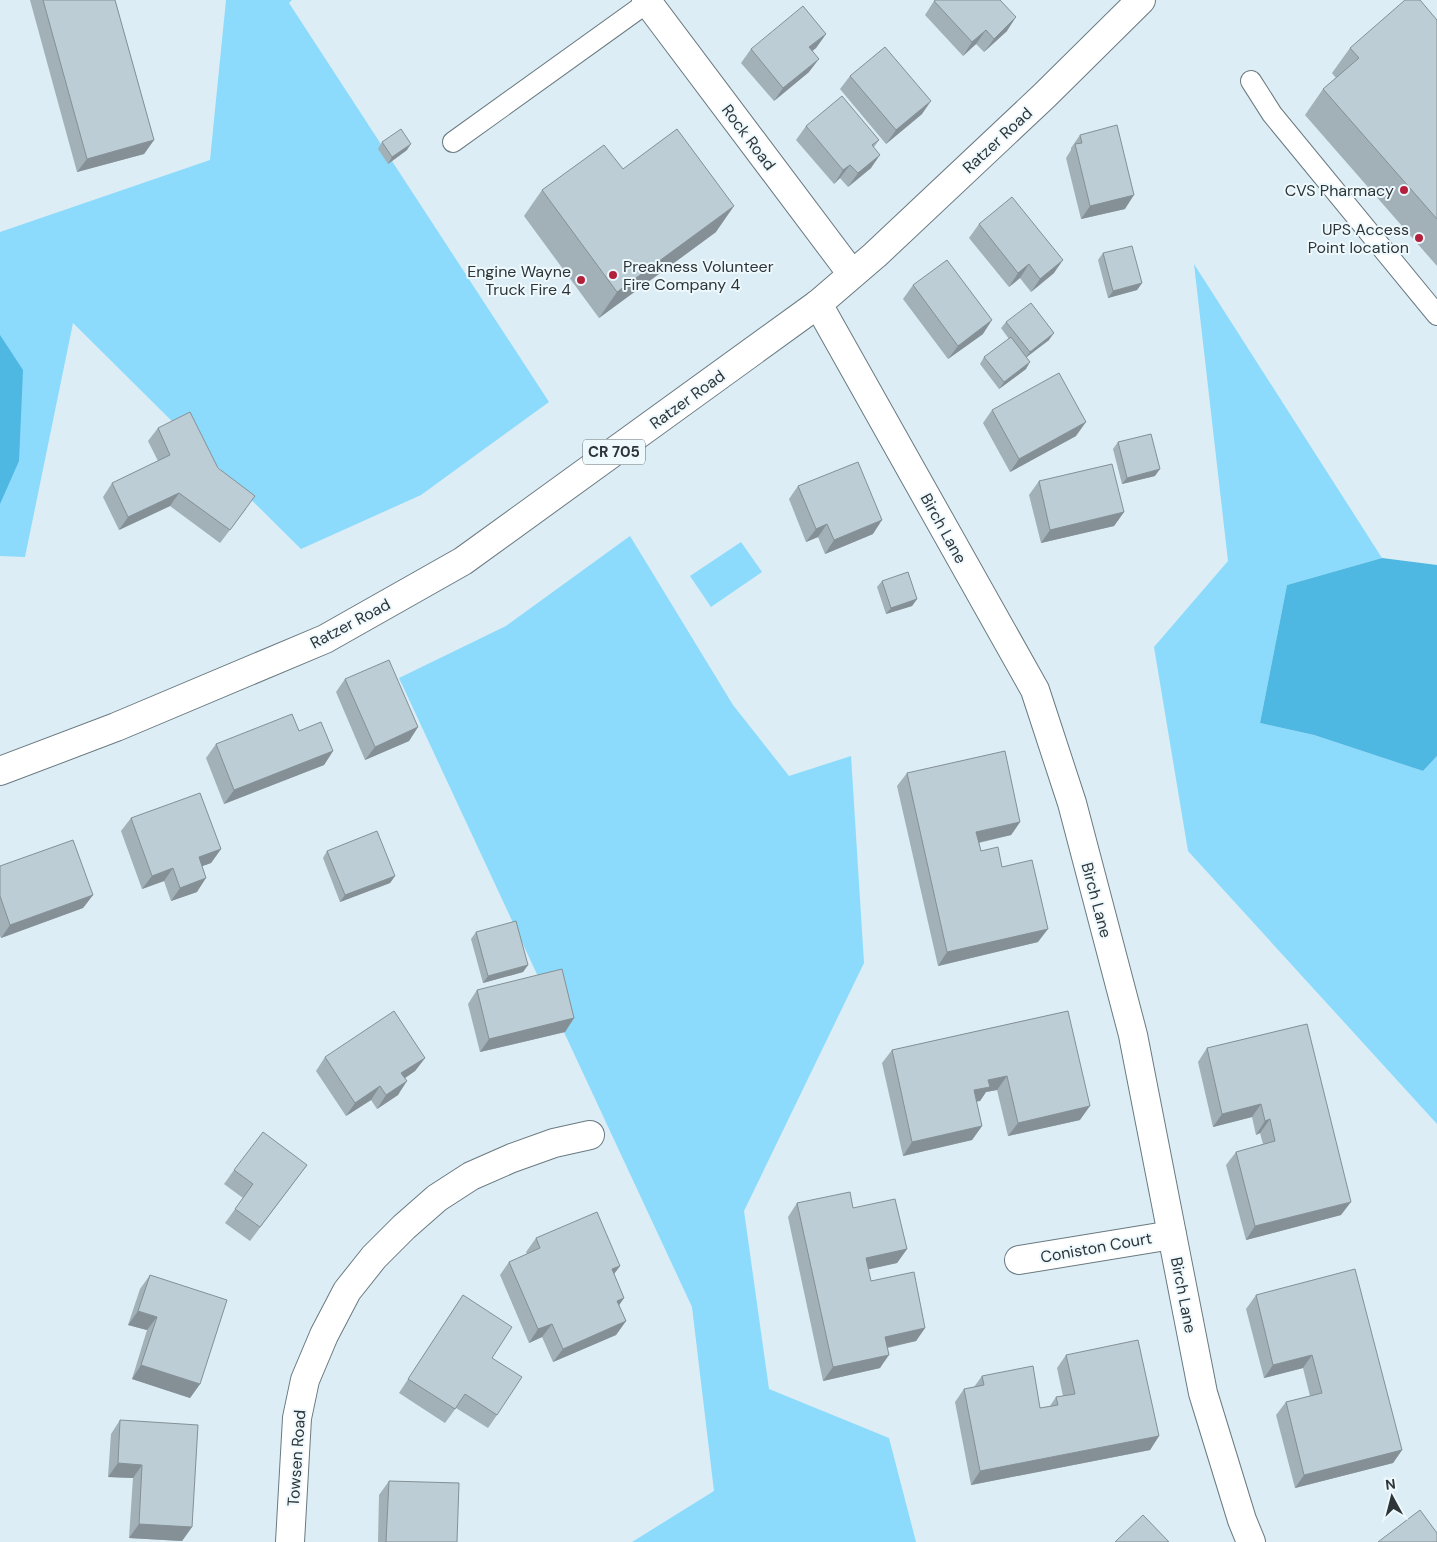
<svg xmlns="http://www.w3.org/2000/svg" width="1437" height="1542" font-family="'DM Sans',sans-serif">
  <rect width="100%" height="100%" fill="#dcedf5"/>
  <!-- green -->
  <g fill="#8cdbfc">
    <polygon points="226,0 292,0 289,3 549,402 421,495 301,549 73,323 25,557 0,556 0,232 210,160"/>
    <polygon points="1194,264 1382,558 1287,585 1260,723 1314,735 1423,771 1437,756 1437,1124 1188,851 1154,647 1228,561"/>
    <polygon points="630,536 733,705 789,776 851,756 864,963 744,1211 769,1389 889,1438 916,1542 632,1542 714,1491 692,1307 399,678 506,626"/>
    <polygon points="741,542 762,572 711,607 690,576"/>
  </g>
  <!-- water -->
  <g fill="#4eb8e2">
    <polygon points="0,335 23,370 19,461 0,504"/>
    <polygon points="1382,558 1437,565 1437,756 1423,771 1314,735 1260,723 1287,585"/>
  </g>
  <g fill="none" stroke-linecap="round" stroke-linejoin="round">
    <!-- lane casing -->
    <g stroke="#6a7a81" stroke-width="22">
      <g id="lane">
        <polyline points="1251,81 1272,114 1437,315"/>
        <polyline points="453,142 648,2"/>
      </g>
    </g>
    <!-- street casing -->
    <g stroke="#6a7a81" stroke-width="30">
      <g id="street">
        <polyline points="646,0 852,274"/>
        <polyline points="818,304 1035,690 1072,803 1133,1035 1203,1393 1242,1520 1251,1542"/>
        <polyline points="1019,1260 1172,1235"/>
        <polyline points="290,1542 297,1418 305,1380 324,1335 347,1291 374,1257 404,1227 437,1198 471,1176 512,1158 554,1143 590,1135"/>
      </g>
    </g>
    <!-- primary casing -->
    <g stroke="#6a7a81" stroke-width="30">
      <polyline id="primary" points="0,771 116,727 325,639 463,561 818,304 875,255 1045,95 1141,0"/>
    </g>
    <!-- lane -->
    <use href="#lane" stroke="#fff" stroke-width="20"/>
    <!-- street -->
    <use href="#street" stroke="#fff" stroke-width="28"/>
    <!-- primary -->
    <use href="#primary" stroke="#fff" stroke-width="28"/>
  </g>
  <!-- wall -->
  <g fill="#a2b0b7">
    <polygon points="30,0 115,0 154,140 144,154 77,172"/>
    <polygon points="934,1 1007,31 984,52 976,44 963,56 925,15"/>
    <polygon points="1437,20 1437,266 1305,115 1323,89 1336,78 1332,73 1350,48"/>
    <polygon points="826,34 816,48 812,51 809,72 774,101 741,63 751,49"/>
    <polygon points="850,76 922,114 886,144 840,89"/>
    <polygon points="806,126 879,140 874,147 871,168 848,187 840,178 834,184 796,140"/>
    <polygon points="1080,135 1125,209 1081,219 1066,158 1071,150 1071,148"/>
    <polygon points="382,142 407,150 388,164 378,149"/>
    <polygon points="542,190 716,232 599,318 524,216"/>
    <polygon points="979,224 1054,273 1031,292 1020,278 1009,287 969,238"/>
    <polygon points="1103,253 1142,283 1137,290 1108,298 1098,260"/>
    <polygon points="913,285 983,334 948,359 903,299"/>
    <polygon points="1006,322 1049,340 1027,357 1026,369 999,389 980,364 984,357 1009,339 1001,328"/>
    <polygon points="992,410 1076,436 1010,472 983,423"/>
    <polygon points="158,428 218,468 246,509 220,543 170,506 119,530 103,497 112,483 158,461 148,441"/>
    <polygon points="1118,442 1155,476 1122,484 1113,449"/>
    <polygon points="1039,481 1124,512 1114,526 1041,543 1029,495"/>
    <polygon points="798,486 873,534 825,554 818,537 806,542 789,499"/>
    <polygon points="882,581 917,599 912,606 886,614 877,587"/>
    <polygon points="345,679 418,727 409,741 365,760 336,692"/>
    <polygon points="299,731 333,751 324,765 224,804 206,758 216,744"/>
    <polygon points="907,773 1020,822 1011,835 979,843 981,851 1002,867 1038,942 938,966 897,786"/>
    <polygon points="131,818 221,849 211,863 202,866 197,892 171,901 164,881 142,889 121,831"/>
    <polygon points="327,851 395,876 390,883 340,902 323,858"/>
    <polygon points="0,866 93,895 83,908 1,938 0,936"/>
    <polygon points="476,932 528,965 523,972 483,983 471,939"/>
    <polygon points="477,990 574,1018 565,1032 480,1052 468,1004"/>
    <polygon points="1068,1011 1080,1120 1008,1136 997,1090 986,1092 980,1101 976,1101 982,1126 972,1140 903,1156 882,1063 892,1050"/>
    <polygon points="1307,1024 1341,1215 1246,1240 1226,1165 1236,1152 1263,1144 1260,1133 1256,1135 1252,1117 1213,1127 1198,1062 1207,1048"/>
    <polygon points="325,1057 425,1058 415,1071 405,1078 398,1095 377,1109 371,1100 346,1116 316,1071"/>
    <polygon points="307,1165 250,1241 225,1223 243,1198 224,1184 234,1170"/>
    <polygon points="797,1203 853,1208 907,1249 897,1263 868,1269 871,1281 925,1328 916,1341 888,1348 880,1368 823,1381 788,1217"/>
    <polygon points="536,1238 620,1266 614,1274 624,1298 619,1305 626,1321 616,1335 553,1362 542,1337 529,1343 500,1275 509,1262 527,1254 526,1252"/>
    <polygon points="150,1275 200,1384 190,1398 132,1379 147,1330 128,1325 140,1289"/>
    <polygon points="463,1295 492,1358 497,1415 488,1428 456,1408 445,1423 399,1393"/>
    <polygon points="1256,1295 1402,1450 1393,1463 1295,1488 1276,1415 1286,1402 1310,1396 1303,1368 1264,1378 1246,1309"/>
    <polygon points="1066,1355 1159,1436 1150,1450 971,1485 955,1402 964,1389 974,1387 982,1376 1040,1408 1050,1406 1056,1397 1063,1396 1057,1368"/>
    <polygon points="120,1420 192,1527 182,1541 129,1538 133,1478 108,1477 111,1434"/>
    <polygon points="389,1481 457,1542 378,1542 379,1495"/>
  </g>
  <!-- shaded-wall -->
  <g fill="#849095">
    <polygon points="1016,17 1007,31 984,52 994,39"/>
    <polygon points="986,30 976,44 963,56 972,42"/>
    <polygon points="826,34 816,48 800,61 809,47"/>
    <polygon points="819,59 809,72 774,101 783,88"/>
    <polygon points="931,101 922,114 886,144 896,130"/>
    <polygon points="154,140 144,154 77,172 87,159"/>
    <polygon points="411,144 407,150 388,164 392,157"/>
    <polygon points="880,155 871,168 848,187 858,173"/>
    <polygon points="850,165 840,178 834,184 843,170"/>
    <polygon points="1134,195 1125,209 1081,219 1090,206"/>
    <polygon points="734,206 716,232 599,318 617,292"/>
    <polygon points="1063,260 1054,273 1031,292 1040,279"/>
    <polygon points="1029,264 1020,278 1009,287 1018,273"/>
    <polygon points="1142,283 1137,290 1108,298 1113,291"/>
    <polygon points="992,320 983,334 948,359 958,346"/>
    <polygon points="1054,333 1049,340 1025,358 1030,352"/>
    <polygon points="1030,362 1026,369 999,389 1004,382"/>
    <polygon points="1086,422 1076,436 1010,472 1019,459"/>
    <polygon points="1160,469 1155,476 1122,484 1127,478"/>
    <polygon points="179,493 170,506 119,530 128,517"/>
    <polygon points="1124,512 1114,526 1041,543 1050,530"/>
    <polygon points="882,520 873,534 825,554 834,540"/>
    <polygon points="827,524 818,537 806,542 816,529"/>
    <polygon points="917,599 912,606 886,614 891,608"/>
    <polygon points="418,727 409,741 365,760 375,747"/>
    <polygon points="333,751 324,765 224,804 234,790"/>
    <polygon points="1020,822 1011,835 967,845 976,832"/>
    <polygon points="221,849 211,863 189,871 199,857"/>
    <polygon points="173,868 164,881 142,889 152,876"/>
    <polygon points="395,876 390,883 340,902 345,895"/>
    <polygon points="206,878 197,892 171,901 180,888"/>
    <polygon points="93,895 83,908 1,938 10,925"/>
    <polygon points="1048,929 1038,942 938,966 947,952"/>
    <polygon points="528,965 523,972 483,983 488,976"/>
    <polygon points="574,1018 565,1032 480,1052 489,1039"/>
    <polygon points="425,1058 415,1071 392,1087 401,1073"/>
    <polygon points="1007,1076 997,1090 986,1092 980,1101 965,1104 974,1090 988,1080"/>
    <polygon points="407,1081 398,1095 377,1109 386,1095"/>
    <polygon points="380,1086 371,1100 346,1116 355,1103"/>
    <polygon points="1261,1104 1252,1117 1213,1127 1222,1114"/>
    <polygon points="1090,1106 1080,1120 1008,1136 1018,1123"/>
    <polygon points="1270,1119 1260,1133 1256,1135 1265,1121"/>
    <polygon points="982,1126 972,1140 903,1156 912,1142"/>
    <polygon points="1351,1202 1341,1215 1246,1240 1255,1226"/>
    <polygon points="907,1249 897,1263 857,1272 866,1258"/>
    <polygon points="620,1266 610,1279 612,1269"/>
    <polygon points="624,1298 615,1311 617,1301"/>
    <polygon points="138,1311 157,1317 147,1330 128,1325"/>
    <polygon points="626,1321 616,1335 553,1362 563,1349"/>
    <polygon points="552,1324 542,1337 529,1343 538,1329"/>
    <polygon points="925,1328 916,1341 875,1350 885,1337"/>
    <polygon points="889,1355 880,1368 823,1381 833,1367"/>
    <polygon points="1312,1355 1303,1368 1264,1378 1273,1365"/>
    <polygon points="141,1365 200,1384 190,1398 132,1379"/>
    <polygon points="1159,1436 1150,1450 971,1485 980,1471"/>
    <polygon points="1402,1450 1393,1463 1295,1488 1304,1475"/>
    <polygon points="118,1463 142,1465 133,1478 108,1477"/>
    <polygon points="139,1524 192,1527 182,1541 129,1538"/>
  </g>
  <!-- building -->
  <g fill="#bccdd5" stroke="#849095">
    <polygon points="43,0 115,0 154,140 87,159"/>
    <polygon points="936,0 1000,0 1016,17 994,39 986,30 972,42 934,1"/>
    <polygon points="1405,0 1420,0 1437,20 1437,219 1323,89 1359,58 1350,48"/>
    <polygon points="803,6 826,34 809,47 819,59 783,88 751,49"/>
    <polygon points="885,47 931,101 896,130 850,76"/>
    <polygon points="842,96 879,140 872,145 880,155 858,173 850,165 843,170 806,126"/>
    <polygon points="1117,125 1134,195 1090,206 1075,144 1082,143 1080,135"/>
    <polygon points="401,129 411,144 392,157 382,142"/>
    <polygon points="677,129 734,206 617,292 542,190 604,145 623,169"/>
    <polygon points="1012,197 1063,260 1040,279 1029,264 1018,273 979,224"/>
    <polygon points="1132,246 1142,283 1113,291 1103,253"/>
    <polygon points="947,260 992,320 958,346 913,285"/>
    <polygon points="1031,303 1054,333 1030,352 1006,322"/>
    <polygon points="1011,337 1030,362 1004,382 984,357"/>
    <polygon points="1059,373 1086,422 1019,459 992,410"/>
    <polygon points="190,412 218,468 255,496 230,530 179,493 128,517 112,483 170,455 158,428"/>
    <polygon points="1151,434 1160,469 1127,478 1118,442"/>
    <polygon points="858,462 882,520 834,540 827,524 816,529 798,486"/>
    <polygon points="1112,464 1124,512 1050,530 1039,481"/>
    <polygon points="908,572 917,599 891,608 882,581"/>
    <polygon points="389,660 418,727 375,747 345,679"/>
    <polygon points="292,714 299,731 321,722 333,751 234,790 216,744"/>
    <polygon points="1005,751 1020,822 976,832 981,851 998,847 1002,867 1032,860 1048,929 947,952 907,773"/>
    <polygon points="200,793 221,849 199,857 206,878 180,888 173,868 152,876 131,818"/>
    <polygon points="377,831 395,876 345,895 327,851"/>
    <polygon points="73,840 93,895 10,925 0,896 0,866"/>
    <polygon points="516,921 528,965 488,976 476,932"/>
    <polygon points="562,969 574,1018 489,1039 477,990"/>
    <polygon points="394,1011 425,1058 401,1073 407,1081 386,1095 380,1086 355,1103 325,1057"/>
    <polygon points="1068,1011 1090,1106 1018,1123 1007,1076 988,1080 990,1087 974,1090 982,1126 912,1142 892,1050"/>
    <polygon points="1307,1024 1351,1202 1255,1226 1236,1152 1275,1141 1270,1119 1265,1121 1261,1104 1222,1114 1207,1048"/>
    <polygon points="263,1132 307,1165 260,1227 235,1209 253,1184 234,1170"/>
    <polygon points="850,1192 853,1208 895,1199 907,1249 866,1258 871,1281 914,1272 925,1328 885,1337 889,1355 833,1367 797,1203"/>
    <polygon points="597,1212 620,1266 612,1269 624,1298 617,1301 626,1321 563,1349 552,1324 538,1329 509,1262 540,1248 536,1238"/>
    <polygon points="1355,1269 1402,1450 1304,1475 1286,1402 1322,1393 1312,1355 1273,1365 1256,1295"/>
    <polygon points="150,1275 227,1300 200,1384 141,1365 157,1317 138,1311"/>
    <polygon points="463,1295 512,1327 492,1358 522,1377 497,1415 465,1394 455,1409 408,1379"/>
    <polygon points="1138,1340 1159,1436 980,1471 964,1389 984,1385 982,1376 1033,1366 1040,1408 1058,1405 1056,1397 1075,1394 1066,1355"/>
    <polygon points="120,1420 198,1425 192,1527 139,1524 142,1465 118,1463"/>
    <polygon points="389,1481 459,1483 457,1542 386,1542"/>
    <polygon points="1420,1510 1437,1533 1437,1542 1378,1542"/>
    <polygon points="1143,1515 1169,1542 1115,1542"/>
  </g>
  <!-- markers -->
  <g fill="#b3203c" stroke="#eef9fe" stroke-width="2">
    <circle cx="1404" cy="190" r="5"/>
    <circle cx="1419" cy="238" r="5"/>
    <circle cx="613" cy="275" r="5"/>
    <circle cx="581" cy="280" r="5"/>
  </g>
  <g text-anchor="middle" stroke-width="4" stroke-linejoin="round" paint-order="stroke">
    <!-- shield labels -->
    <rect fill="#eef9fe" stroke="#687073" stroke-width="1" x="583" y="439.5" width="62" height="25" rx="4"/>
    <g font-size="15" font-weight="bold" fill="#2e3538">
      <text x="614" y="457">CR 705</text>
    </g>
    <!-- street labels -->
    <g font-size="16" fill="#2e3538" stroke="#eef9fe">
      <text transform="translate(749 137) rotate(53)" y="6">Rock Road</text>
      <text transform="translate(997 140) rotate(-43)" y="6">Ratzer Road</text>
      <text transform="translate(687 399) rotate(-36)" y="6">Ratzer Road</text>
      <text transform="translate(944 528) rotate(61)" y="6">Birch Lane</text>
      <text transform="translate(350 623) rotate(-28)" y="6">Ratzer Road</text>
      <text transform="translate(1097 900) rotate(75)" y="6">Birch Lane</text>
      <text transform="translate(1096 1247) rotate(-10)" y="6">Coniston Court</text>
      <text transform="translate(1184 1295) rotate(79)" y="6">Birch Lane</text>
      <text transform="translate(296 1458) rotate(-86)" y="6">Towsen Road</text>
    </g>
    <!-- poi labels -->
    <g font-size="16" fill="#2e3538" stroke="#eef9fe" text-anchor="end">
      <text x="1394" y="196">CVS Pharmacy</text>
      <text x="1409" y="235">UPS Access<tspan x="1409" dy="18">Point location</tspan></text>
      <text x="623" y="272" text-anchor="start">Preakness Volunteer<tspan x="623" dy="18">Fire Company 4</tspan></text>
      <text x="571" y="277">Engine Wayne<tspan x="571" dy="18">Truck Fire 4</tspan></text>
    </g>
  </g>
  <!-- north arrow -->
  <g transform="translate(1392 1497) rotate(353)" stroke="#eef9fe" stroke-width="4" paint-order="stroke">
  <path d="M0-4L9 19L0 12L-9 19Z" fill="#2e3538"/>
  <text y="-8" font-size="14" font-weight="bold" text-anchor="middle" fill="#2e3538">N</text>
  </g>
</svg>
